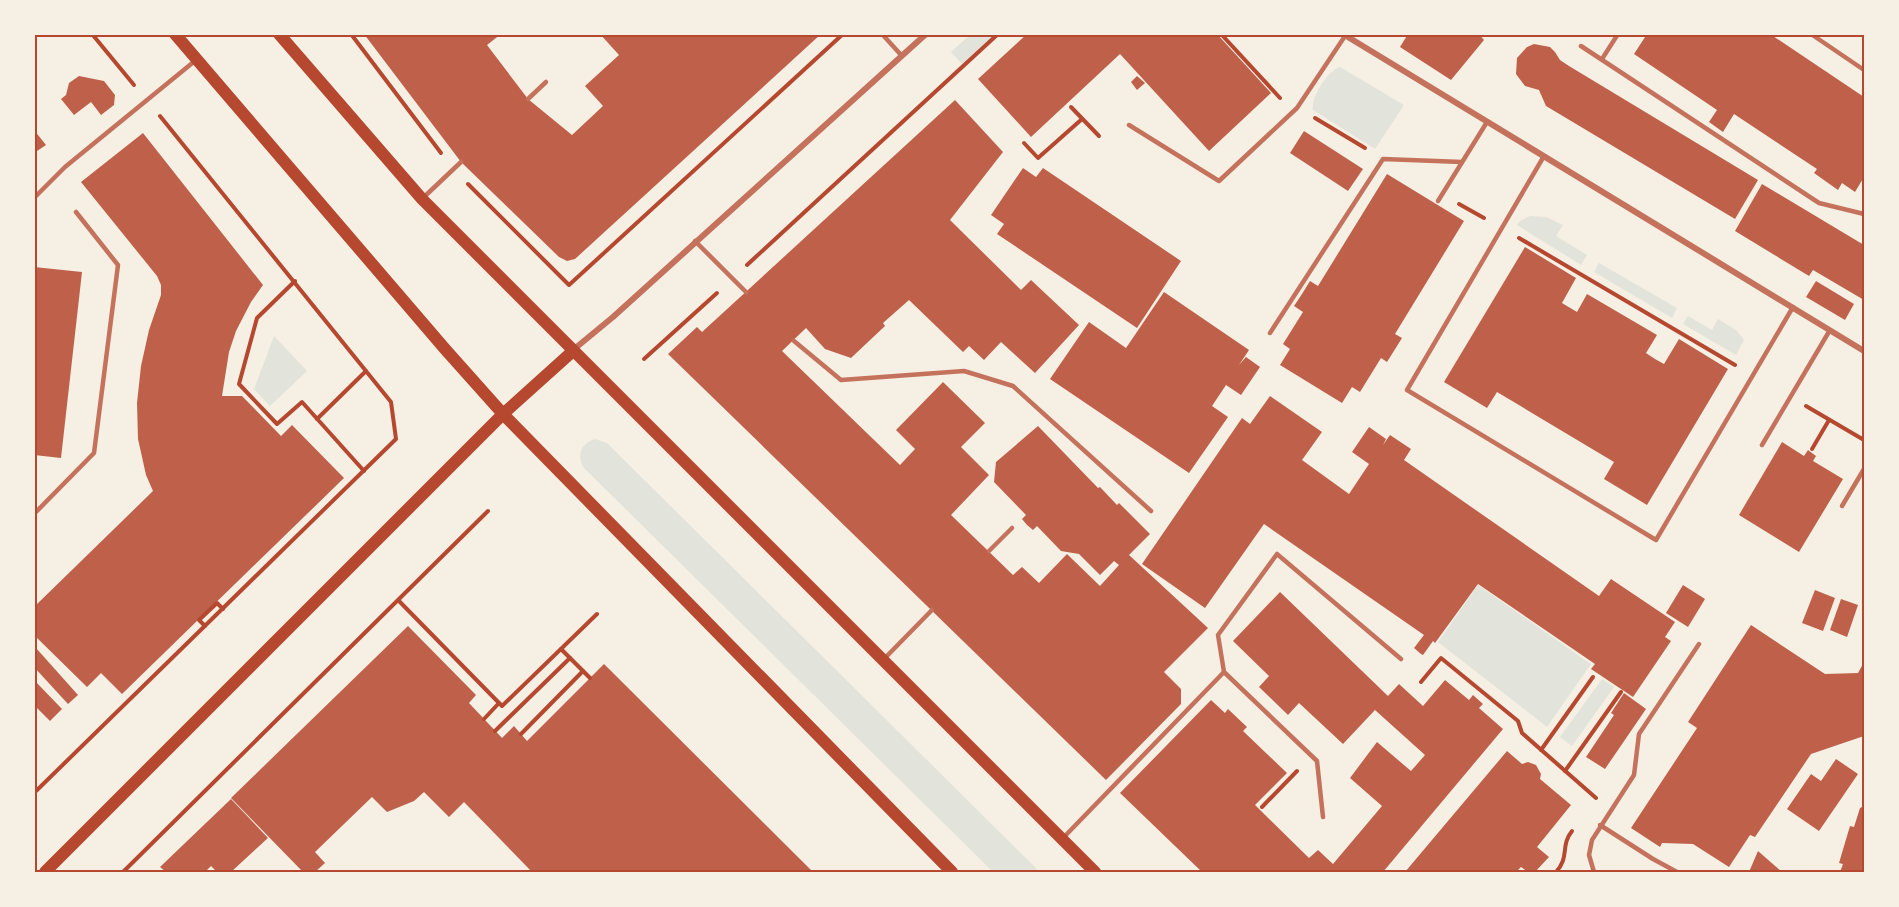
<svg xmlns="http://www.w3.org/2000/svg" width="1899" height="907" font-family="Roboto,sans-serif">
  <rect width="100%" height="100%" fill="#f6efe4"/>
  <!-- green -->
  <g fill="#e2e4dc">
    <polygon points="971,34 994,35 962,64 951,52"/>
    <path d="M 1340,67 L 1404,105 L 1375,149 L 1313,110 C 1310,98 1328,70 1340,67 Z"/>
    <polygon points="1530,216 1546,217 1563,225 1556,236 1587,255 1581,265 1517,225 1520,221"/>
    <polygon points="1599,263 1677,308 1672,318 1594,272"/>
    <polygon points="1688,316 1712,330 1718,319 1736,330 1744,340 1736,355 1683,324"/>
    <polygon points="274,336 307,371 270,406 254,389"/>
    <path d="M 595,439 L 607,443 L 1035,867 L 1038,872 L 993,872 L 584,468 C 576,455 581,443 595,439 Z"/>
    <polygon points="1478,585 1591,664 1547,727 1438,642"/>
    <polygon points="1602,679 1614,687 1572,746 1560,737"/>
  </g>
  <!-- building -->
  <g fill="#bf614a">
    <polygon points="364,34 501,34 487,45 528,99 572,135 603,106 585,86 619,55 600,34 821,34 575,259 567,261 559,257 461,162"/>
    <polygon points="1027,34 1217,34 1271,93 1209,151 1120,54 1031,137 978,79"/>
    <polygon points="1408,34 1479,34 1484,40 1451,80 1400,47"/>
    <polygon points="1647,34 1770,34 1864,97 1864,150 1862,153 1864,154 1864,177 1855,192 1842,183 1838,190 1814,173 1817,169 1734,114 1723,132 1709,122 1717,110 1634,54"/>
    <polygon points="1534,44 1550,47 1555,52 1560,60 1569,66 1758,180 1735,219 1546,106 1539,90 1525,86 1516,74 1517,58 1527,47"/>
    <polygon points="79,76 104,81 115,95 114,105 101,115 91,102 74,115 61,99 66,95 69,83"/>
    <polygon points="1137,76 1145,83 1137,90 1131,82"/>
    <polygon points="955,100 1003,152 950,220 1021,290 1031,280 1079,325 1035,373 1001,342 984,360 969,346 963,352 909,300 883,323 885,326 851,358 825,349 806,328 782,351 900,465 915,449 896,430 943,382 985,423 961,447 989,475 951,515 1013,575 1022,567 1039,583 1067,554 1100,586 1119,565 1114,561 1100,575 1079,554 1061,551 1037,526 1033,530 1027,525 1022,519 1026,515 994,482 996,462 1038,426 1098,488 1100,487 1117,505 1119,503 1150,534 1129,555 1208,628 1164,672 1181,689 1181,704 1106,780 668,354 697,327 702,332"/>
    <polygon points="34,130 46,145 34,153"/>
    <polygon points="1304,131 1363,169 1348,191 1290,153"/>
    <polygon points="143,133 263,285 251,302 236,331 229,352 222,396 242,396 281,436 292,425 344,478 122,694 101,673 87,687 34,635 34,607 153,491 146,475 138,439 137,403 141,366 149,330 161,295 161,285 157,276 81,182"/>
    <polygon points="1023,168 1036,177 1043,168 1181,261 1137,328 997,234 1004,224 991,215"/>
    <polygon points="1387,174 1464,221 1395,334 1402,338 1387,362 1381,358 1360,392 1352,387 1342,403 1280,365 1290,349 1283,344 1303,312 1294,306 1302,294 1310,281 1318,286"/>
    <polygon points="1762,184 1864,245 1864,300 1813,270 1809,276 1735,231"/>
    <polygon points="1525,247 1576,278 1562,303 1577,312 1587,294 1657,335 1646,353 1655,359 1664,364 1679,339 1728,369 1647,505 1604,479 1614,462 1497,392 1487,408 1444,382"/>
    <polygon points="34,267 82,272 61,458 34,455"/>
    <polygon points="1816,281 1854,304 1845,320 1806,297"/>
    <polygon points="1164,292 1249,350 1239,365 1246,357 1260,367 1241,395 1226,385 1212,406 1228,417 1189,473 1050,379 1089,322 1126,348"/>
    <polygon points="1270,396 1322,432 1302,460 1349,494 1369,464 1352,452 1369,427 1386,439 1383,445 1390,435 1411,449 1404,460 1599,596 1611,579 1675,622 1665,637 1671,641 1633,697 1591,669 1595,664 1478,584 1435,643 1433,641 1423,655 1421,654 1414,648 1424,635 1264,524 1205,608 1142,564 1242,418 1250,424"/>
    <polygon points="1782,442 1804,456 1808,450 1816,456 1813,461 1843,479 1799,552 1739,515"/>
    <polygon points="1683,585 1705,599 1688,627 1666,613"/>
    <polygon points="1815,590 1835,598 1823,631 1802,623"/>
    <polygon points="1280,592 1388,696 1399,684 1423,706 1445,680 1469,700 1473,695 1483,704 1479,708 1503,729 1383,872 1202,872 1120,793 1211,700 1225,713 1228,709 1247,727 1243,731 1287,773 1255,805 1309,858 1318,850 1333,864 1382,806 1350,778 1377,742 1411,771 1425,755 1375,710 1343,744 1299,703 1288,715 1259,687 1269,676 1233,641"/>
    <polygon points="1841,599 1858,605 1847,637 1830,630"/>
    <polygon points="1751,625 1825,674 1858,673 1864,662 1864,736 1811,754 1755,837 1750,835 1729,867 1693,844 1662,843 1660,847 1631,828 1697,728 1688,722"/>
    <polygon points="408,626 476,695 469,703 502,738 514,726 527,741 604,664 813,872 532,872 464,802 449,817 424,792 414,801 387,812 372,797 315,852 325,863 315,872 303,872 231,798"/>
    <polygon points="36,648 78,695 68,704 34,667 34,650"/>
    <polygon points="34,680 62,709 50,721 34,705"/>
    <polygon points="1624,693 1646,709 1605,769 1586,757 1614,715 1611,713"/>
    <polygon points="1507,751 1522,764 1528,762 1536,765 1541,774 1540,779 1571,805 1537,847 1549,857 1535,872 1528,872 1521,867 1516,872 1405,872"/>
    <polygon points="1836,759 1858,774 1819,831 1787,809 1811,774 1821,781"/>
    <polygon points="231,799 268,838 231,872 217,872 211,866 205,872 166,872 160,867"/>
    <polygon points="1864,806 1864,872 1840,872 1843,864 1839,863 1850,826 1854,827 1860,808"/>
    <polygon points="1758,851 1782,872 1749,872"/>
  </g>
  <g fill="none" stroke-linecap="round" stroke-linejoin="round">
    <!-- path -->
    <g stroke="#b5482f" stroke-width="4">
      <polyline points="92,34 134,85"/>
      <polyline points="351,34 441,153"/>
      <polyline points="1221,34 1280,98"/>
      <polyline points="1071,107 1099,136"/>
      <polyline points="1315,118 1365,148"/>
      <polyline points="1024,143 1038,158 1082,119"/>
      <polyline points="468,184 569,285 843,34"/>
      <polyline points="1459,204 1484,218"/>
      <polyline points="1519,238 1735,365"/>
      <polyline points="747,265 998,34"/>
      <polyline points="295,281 257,318 239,384 277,424 302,402 364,471"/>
      <polyline points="644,359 717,293"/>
      <polyline points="1806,406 1864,440"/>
      <polyline points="317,419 366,371"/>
      <polyline points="1812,449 1829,420"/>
      <polyline points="399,601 502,706 597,614"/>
      <polyline points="205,626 199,620 217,603 223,609"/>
      <polyline points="561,649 590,678"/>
      <polyline points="1421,682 1441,658 1518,721 1522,733 1596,798"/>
      <polyline points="484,719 499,703"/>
      <polyline points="495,731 570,658"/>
      <polyline points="521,734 583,671"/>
      <polyline points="1541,750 1593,677"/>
      <polyline points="1565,771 1621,692"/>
      <polyline points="34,793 396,439 391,402 160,116"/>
      <polyline points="1262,807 1297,771"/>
      <polyline points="123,872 488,511"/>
      <path d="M 1556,872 C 1570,857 1560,846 1572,831"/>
    </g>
    <!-- service -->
    <g stroke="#c5725c" stroke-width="4.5">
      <polyline points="882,34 902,56"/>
      <polyline points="1811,34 1864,70"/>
      <polyline points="1581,46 1819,203 1864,214"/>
      <polyline points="1602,59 1618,34"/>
      <polyline points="528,99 546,82"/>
      <polyline points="1129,125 1219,181 1297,108 1345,36"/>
      <polyline points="1544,156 1407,390 1656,540 1793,307"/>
      <polyline points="424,197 461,162"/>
      <polyline points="34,198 65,167 196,60"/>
      <polyline points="1438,201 1487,122"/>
      <polyline points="695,241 746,292"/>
      <polyline points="1270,333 1383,159 1462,162"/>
      <polyline points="794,341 841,380 964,371 1013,386 1151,511"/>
      <polyline points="1762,445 1830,330"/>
      <polyline points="1842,506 1864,469"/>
      <polyline points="34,514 94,453 118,265 76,212"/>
      <polyline points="989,551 1012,528"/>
      <polyline points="884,659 932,610"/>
      <polyline points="1224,672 1218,635 1277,554 1401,659"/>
      <polyline points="1600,825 1653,859 1677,872"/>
      <polyline points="1064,837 1224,672 1317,761 1323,817"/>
      <polyline points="1594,872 1589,855 1592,840 1634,775 1639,734 1699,644"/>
    </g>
    <!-- minor -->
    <g stroke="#c5725c" stroke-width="6">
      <polyline points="1343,34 1864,351"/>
      <polyline points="573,350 613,317 926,34"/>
    </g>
    <!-- secondary -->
    <g stroke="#b5482f" stroke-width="12">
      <polyline points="175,34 445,349 503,414 952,872"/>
      <polyline points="279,34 422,199 1095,872"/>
      <polyline points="45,872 503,414 573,351"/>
    </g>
  </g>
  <!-- border -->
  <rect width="1899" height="907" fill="none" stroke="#f6efe4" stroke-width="72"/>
  <rect x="36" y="36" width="1827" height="835" fill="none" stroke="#b5482f" stroke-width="2"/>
</svg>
